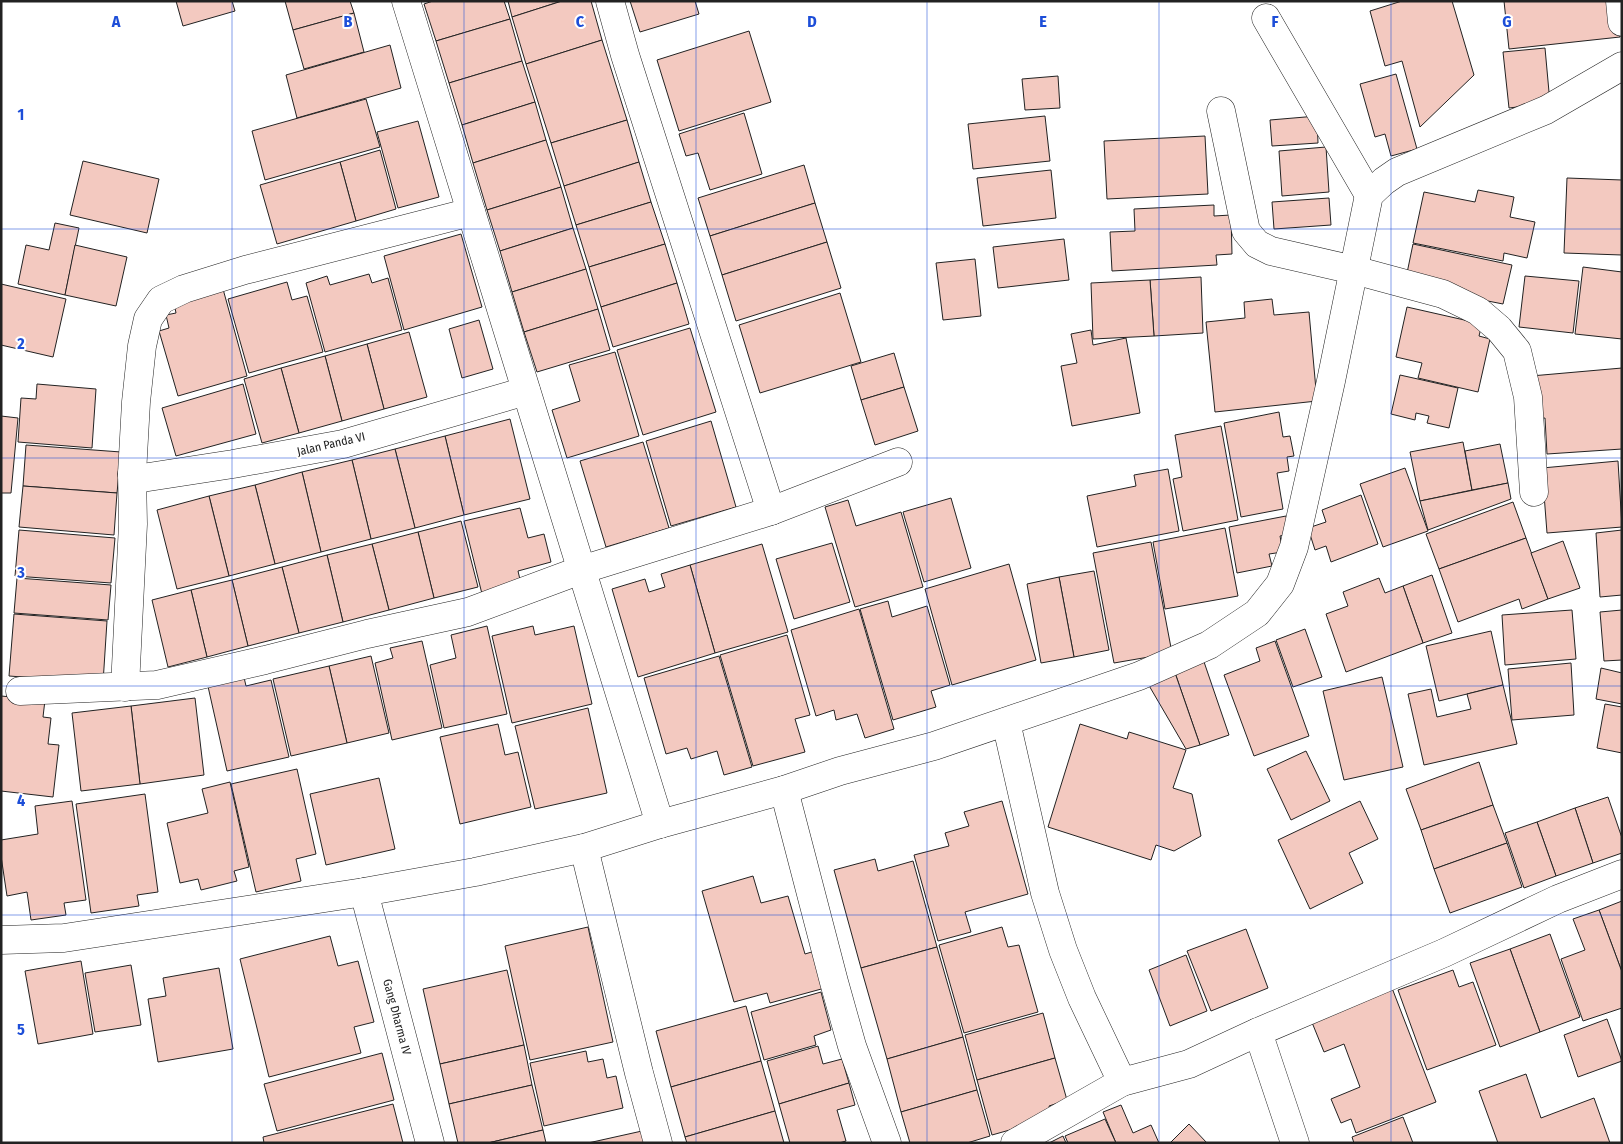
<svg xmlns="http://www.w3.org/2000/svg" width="1623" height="1144" font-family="'Fira Sans Condensed',sans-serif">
  <rect width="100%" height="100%" fill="#fff"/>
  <!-- building -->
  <g fill="#f3c9c0" stroke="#222">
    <polygon points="176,1 232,1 235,11 183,26"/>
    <polygon points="285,1 350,1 354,13 293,30"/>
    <polygon points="433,1 504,1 510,19 436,41 424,4"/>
    <polygon points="508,1 562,1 512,17"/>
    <polygon points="562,1 591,1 602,40 526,64 512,17"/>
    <polygon points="630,1 695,1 699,14 640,32"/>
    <polygon points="1452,1 1474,75 1420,127 1402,61 1385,66 1370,11 1402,1"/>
    <polygon points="1504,1 1616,1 1620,37 1509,49"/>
    <polygon points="354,13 364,52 304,69 293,30"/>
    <polygon points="510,19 522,61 449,83 436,41"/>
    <polygon points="749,31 771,102 679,131 657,60"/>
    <polygon points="602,40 627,120 551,143 526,64"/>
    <polygon points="390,45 401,88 297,118 286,75"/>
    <polygon points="1545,48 1550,103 1509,108 1503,52"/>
    <polygon points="522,61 535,102 462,125 449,83"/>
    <polygon points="1396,74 1417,149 1391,156 1385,134 1375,137 1360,84"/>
    <polygon points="1058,76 1060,108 1025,110 1022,79"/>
    <polygon points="366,99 380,147 265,180 252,131"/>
    <polygon points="535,102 546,140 473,163 462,125"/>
    <polygon points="744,113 762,174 710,190 698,153 686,156 679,134"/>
    <polygon points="1045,116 1050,161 973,169 968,124"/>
    <polygon points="1317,116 1318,143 1272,146 1270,120"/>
    <polygon points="627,120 639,162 564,186 551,143"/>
    <polygon points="418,121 439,197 398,208 377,132"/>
    <polygon points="1205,136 1208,194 1107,199 1104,141"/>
    <polygon points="546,140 561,187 487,210 473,163"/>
    <polygon points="1326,147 1329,192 1282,196 1279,151"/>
    <polygon points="380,150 396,209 356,221 340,162"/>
    <polygon points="83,161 159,179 147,233 70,215"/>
    <polygon points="340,162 356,221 277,244 260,185"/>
    <polygon points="639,162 651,202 576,225 564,186"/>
    <polygon points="804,165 815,203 710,236 698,198"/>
    <polygon points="1051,170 1056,218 983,226 977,178"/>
    <polygon points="1567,178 1622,180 1622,255 1564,253"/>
    <polygon points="561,187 573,228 500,251 487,210"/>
    <polygon points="1478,190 1514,197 1510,217 1535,222 1527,258 1504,253 1503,261 1413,243 1424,192 1475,202"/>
    <polygon points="1329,198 1331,225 1274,229 1272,202"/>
    <polygon points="651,202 665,244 589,267 576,225"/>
    <polygon points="815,203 827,242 722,275 710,236"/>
    <polygon points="1214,205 1214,216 1231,215 1232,254 1216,255 1217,265 1112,271 1110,232 1135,231 1134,209"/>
    <polygon points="55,223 79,228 65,295 18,284 26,245 49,250"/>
    <polygon points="573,228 586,269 512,292 500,251"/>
    <polygon points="461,234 482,307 404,330 384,256"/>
    <polygon points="1064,239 1069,280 998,288 993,247"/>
    <polygon points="827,242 841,288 736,321 722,275"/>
    <polygon points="665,244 677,283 601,307 589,267"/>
    <polygon points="1413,244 1512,265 1503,304 1432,290 1406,278"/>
    <polygon points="75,245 127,257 116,306 65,295"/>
    <polygon points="975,259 981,316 943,320 936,263"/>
    <polygon points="1583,267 1622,272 1622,339 1575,334"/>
    <polygon points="586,269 598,309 524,332 512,292"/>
    <polygon points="369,274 372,283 388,278 402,330 325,352 306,283 327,276 330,285"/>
    <polygon points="1525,276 1579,281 1573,333 1519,327"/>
    <polygon points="1201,277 1203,333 1154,336 1150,280"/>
    <polygon points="1150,280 1154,336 1093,339 1091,283"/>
    <polygon points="287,282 292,300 307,296 323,352 249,373 228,299"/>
    <polygon points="677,283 689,324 613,347 601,307"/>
    <polygon points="1,284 66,299 53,357 1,345"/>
    <polygon points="223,289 247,376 178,396 159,331 169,328 166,315 176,313 174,303"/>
    <polygon points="840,293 861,362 760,393 739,325"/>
    <polygon points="1272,299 1274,315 1309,312 1317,401 1215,412 1206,322 1245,318 1244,302"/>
    <polygon points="1407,307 1482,324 1479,336 1490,339 1478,392 1418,378 1422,363 1396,357"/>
    <polygon points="598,309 610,350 537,372 524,332"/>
    <polygon points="479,320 493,369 462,378 449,329"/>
    <polygon points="690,328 716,412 643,435 617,350"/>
    <polygon points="1091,330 1093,345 1126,338 1140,413 1072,426 1061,366 1077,363 1071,334"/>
    <polygon points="409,332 427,397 384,409 367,344"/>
    <polygon points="367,344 384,409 342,421 325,356"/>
    <polygon points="615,352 639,436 567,458 552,410 580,401 569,365"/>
    <polygon points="894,353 904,387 861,400 851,366"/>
    <polygon points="325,356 342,421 299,433 281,368"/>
    <polygon points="281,368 299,433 262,443 244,379"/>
    <polygon points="1622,368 1622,449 1547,454 1545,418 1535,419 1531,376"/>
    <polygon points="1400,375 1458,388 1449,428 1427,423 1429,416 1416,413 1415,420 1391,414"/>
    <polygon points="37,384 96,389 92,448 18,442 21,398 36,399"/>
    <polygon points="243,384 256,434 176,456 162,408"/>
    <polygon points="904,387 918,431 875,445 861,400"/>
    <polygon points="1279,412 1283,437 1290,436 1294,456 1287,457 1289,471 1277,473 1283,509 1241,517 1224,423"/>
    <polygon points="1,416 18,418 11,493 1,493"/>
    <polygon points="510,419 530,499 464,515 445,436"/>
    <polygon points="711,421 736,507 671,526 646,441"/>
    <polygon points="1221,426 1238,520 1183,531 1173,479 1182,477 1175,435"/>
    <polygon points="445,436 464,515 415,528 395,449"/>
    <polygon points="643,442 669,528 606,547 580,461"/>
    <polygon points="1463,442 1472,490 1420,501 1410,452"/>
    <polygon points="1500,444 1508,483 1472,490 1465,451"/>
    <polygon points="26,445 121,452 117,493 23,486"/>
    <polygon points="395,449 415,528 371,539 352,460"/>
    <polygon points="352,460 371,539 321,552 302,472"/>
    <polygon points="1618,461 1622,527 1547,533 1542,468"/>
    <polygon points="1405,468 1428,531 1383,547 1360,484"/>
    <polygon points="1168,469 1179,531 1097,547 1087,496 1136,486 1134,475"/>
    <polygon points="302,472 321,552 275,564 255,485"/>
    <polygon points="1508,483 1511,499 1428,530 1420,501"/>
    <polygon points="255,485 275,564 229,576 209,496"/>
    <polygon points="23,486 117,493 114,535 19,527"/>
    <polygon points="1361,495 1378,544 1331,562 1326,546 1315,550 1308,528 1326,522 1322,510"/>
    <polygon points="209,496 229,576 177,589 157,510"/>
    <polygon points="951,498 971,568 924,582 903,512"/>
    <polygon points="848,500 856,526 901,512 923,587 855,607 825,507"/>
    <polygon points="1513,502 1526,538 1439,569 1426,534"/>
    <polygon points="520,508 528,538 544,534 551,562 518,571 521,584 482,594 464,521"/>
    <polygon points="1286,516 1290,534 1280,536 1283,552 1269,554 1272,566 1237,573 1229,527"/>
    <polygon points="461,521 478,587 434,598 418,532"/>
    <polygon points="1225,528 1238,596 1165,609 1153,542"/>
    <polygon points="19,530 115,538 111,583 15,576"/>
    <polygon points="1622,530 1622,595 1600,597 1596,533"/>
    <polygon points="418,532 434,598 389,610 372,544"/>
    <polygon points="1526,538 1548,599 1522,609 1519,599 1458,622 1439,569"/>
    <polygon points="1563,541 1580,588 1548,599 1531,553"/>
    <polygon points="1151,542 1172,653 1114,663 1093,553"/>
    <polygon points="832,543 850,602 794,619 776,559"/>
    <polygon points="372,544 389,610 343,622 327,555"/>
    <polygon points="762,544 788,632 715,653 690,565"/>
    <polygon points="327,555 343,622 299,633 282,567"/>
    <polygon points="1009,564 1036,660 952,685 925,589"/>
    <polygon points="690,565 715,653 638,677 612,589 645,579 649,592 665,587 661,574"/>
    <polygon points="282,567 299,633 248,646 232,580"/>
    <polygon points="1094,571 1109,650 1074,657 1059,577"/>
    <polygon points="1432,575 1452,633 1423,643 1403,586"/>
    <polygon points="1059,577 1074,657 1041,663 1027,584"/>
    <polygon points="17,578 111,585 108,620 14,613"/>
    <polygon points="1379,578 1385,593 1403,586 1423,643 1346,672 1326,614 1348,606 1343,592"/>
    <polygon points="232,580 248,646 207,657 191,590"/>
    <polygon points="191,590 207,657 168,667 152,600"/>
    <polygon points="888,601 892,617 927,606 950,685 931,691 936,707 893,720 860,609"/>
    <polygon points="859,609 894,729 865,738 857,714 836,720 834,710 816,716 791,630"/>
    <polygon points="1572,610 1576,659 1505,665 1502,615"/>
    <polygon points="1622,610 1622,660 1604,661 1600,612"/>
    <polygon points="14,614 107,621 103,683 9,676"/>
    <polygon points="487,626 507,714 444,728 430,665 456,658 451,635"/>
    <polygon points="533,626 535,635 574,626 592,704 512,723 492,636"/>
    <polygon points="1305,629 1322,677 1293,687 1276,640"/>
    <polygon points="1491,631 1503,685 1439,701 1426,646"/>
    <polygon points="787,635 810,715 795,719 805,752 753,766 720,655"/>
    <polygon points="422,641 442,728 392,740 375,663 393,658 390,648"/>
    <polygon points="1275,641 1309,736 1254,756 1224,675 1260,661 1256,648"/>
    <polygon points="371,656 389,733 347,743 329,666"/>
    <polygon points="719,656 752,767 724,775 717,751 691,759 687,748 666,754 644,678"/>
    <polygon points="1202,656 1229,735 1200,745 1173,667"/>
    <polygon points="1571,663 1574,715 1512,720 1508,669"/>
    <polygon points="329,666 347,743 291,756 273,679"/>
    <polygon points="1173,667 1200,745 1186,749 1144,677"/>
    <polygon points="1601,668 1622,673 1622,704 1596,699"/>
    <polygon points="243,673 246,686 271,680 289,757 227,771 207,682"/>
    <polygon points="1382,677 1403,767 1344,780 1323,691"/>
    <polygon points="1503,685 1517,744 1424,765 1408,694 1431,689 1437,717 1471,709 1467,694"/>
    <polygon points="1,696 45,700 43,717 51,718 48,744 59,745 53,797 1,791"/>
    <polygon points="195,698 204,775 140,784 131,706"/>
    <polygon points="1605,704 1622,707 1622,753 1597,748"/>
    <polygon points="131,706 140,784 81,791 72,713"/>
    <polygon points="588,708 607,793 535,809 515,726"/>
    <polygon points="498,724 505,755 518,752 531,807 460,824 440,737"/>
    <polygon points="1080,724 1127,739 1129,732 1186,750 1173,788 1192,794 1201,836 1174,851 1156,845 1151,860 1048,827"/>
    <polygon points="1306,751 1330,801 1291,820 1267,769"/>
    <polygon points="1479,762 1493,805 1421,830 1406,789"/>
    <polygon points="297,769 316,854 296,859 301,881 256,892 231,784"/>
    <polygon points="379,778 395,849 326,865 310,794"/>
    <polygon points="230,782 249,867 234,871 237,881 201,890 198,879 180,883 167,823 208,813 202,789"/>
    <polygon points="145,794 158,892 137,895 139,906 91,913 76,804"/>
    <polygon points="1608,797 1622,838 1622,853 1593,863 1575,808"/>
    <polygon points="72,801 86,900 64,903 66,915 31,920 27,892 7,896 1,856 1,840 38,834 35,806"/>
    <polygon points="1002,801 1028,894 965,912 971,932 938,941 914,855 949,846 945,833 969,826 964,812"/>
    <polygon points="1360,801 1378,839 1349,853 1363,883 1310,909 1278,840"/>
    <polygon points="1493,805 1507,843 1434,869 1421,830"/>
    <polygon points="1575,808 1593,863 1556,876 1537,822"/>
    <polygon points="1537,822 1556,876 1524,888 1505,833"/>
    <polygon points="1507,843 1522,887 1450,913 1434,869"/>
    <polygon points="875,859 878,871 913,861 937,947 861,968 834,870"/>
    <polygon points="753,876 761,903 788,896 805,954 815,951 825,988 770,1003 767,993 734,1002 702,891"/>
    <polygon points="1622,901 1622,972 1599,910"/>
    <polygon points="1599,910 1622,972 1622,1008 1583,1021 1561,959 1585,950 1573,919"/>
    <polygon points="588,927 613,1042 530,1060 505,946"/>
    <polygon points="1002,927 1008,947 1019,945 1038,1012 964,1033 939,945"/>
    <polygon points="1246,929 1268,988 1211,1011 1187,951"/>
    <polygon points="1550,934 1580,1017 1540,1032 1510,949"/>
    <polygon points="330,936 338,966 358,961 374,1022 354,1027 361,1053 269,1077 240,959"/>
    <polygon points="937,947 963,1037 887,1059 861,968"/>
    <polygon points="1510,949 1540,1032 1500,1047 1470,963"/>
    <polygon points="1186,955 1207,1011 1170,1026 1149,970"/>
    <polygon points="81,961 93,1034 38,1044 25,971"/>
    <polygon points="131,965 141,1025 95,1032 85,973"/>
    <polygon points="219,968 233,1049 158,1062 148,999 166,996 163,978"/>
    <polygon points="507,970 524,1045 440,1064 423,989"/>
    <polygon points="1453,970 1459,987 1473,982 1496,1045 1427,1070 1398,990"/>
    <polygon points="1392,988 1436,1102 1356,1133 1351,1119 1341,1123 1331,1099 1360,1087 1344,1044 1324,1052 1311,1020"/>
    <polygon points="821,992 831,1030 814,1036 816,1045 764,1060 751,1012"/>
    <polygon points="746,1006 761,1061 671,1087 656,1031"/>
    <polygon points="1043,1013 1055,1058 977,1080 965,1035"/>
    <polygon points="1607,1019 1622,1061 1578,1077 1564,1035"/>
    <polygon points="963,1037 977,1090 901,1112 887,1059"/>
    <polygon points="524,1045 532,1085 449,1104 440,1064"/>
    <polygon points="818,1046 823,1064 842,1059 849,1083 779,1104 767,1061"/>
    <polygon points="586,1051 588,1062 603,1059 607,1078 616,1076 623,1108 544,1126 530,1063"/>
    <polygon points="382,1053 394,1100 277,1131 264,1084"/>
    <polygon points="1055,1058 1067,1100 1049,1106 1052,1118 992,1135 977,1080"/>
    <polygon points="761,1061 775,1111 685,1137 671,1087"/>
    <polygon points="1526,1074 1541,1118 1594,1098 1610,1143 1498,1143 1479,1091"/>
    <polygon points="849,1083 855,1105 837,1110 846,1141 839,1143 790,1143 779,1104"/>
    <polygon points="532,1085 543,1130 488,1143 458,1143 449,1104"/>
    <polygon points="977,1090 990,1136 967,1143 910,1143 901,1112"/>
    <polygon points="393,1104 403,1143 264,1143 263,1137"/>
    <polygon points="1121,1105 1133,1133 1151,1125 1159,1143 1116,1143 1103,1112"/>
    <polygon points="775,1111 784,1143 687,1143 685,1137"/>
    <polygon points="1403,1117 1413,1143 1354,1143 1352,1137"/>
    <polygon points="1105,1119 1116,1143 1068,1143 1065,1136"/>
    <polygon points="1189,1124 1207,1143 1170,1143"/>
    <polygon points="543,1130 546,1143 488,1143"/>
    <polygon points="642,1131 645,1143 588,1143"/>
    <polygon points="1063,1136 1066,1143 1049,1143"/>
  </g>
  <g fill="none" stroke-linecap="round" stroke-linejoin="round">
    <!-- minor casing -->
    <g stroke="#222" stroke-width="29">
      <g id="minor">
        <polyline points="406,1 660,824"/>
        <polyline points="610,1 625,55 771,511"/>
        <polyline points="1620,1 1622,22"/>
        <polyline points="1266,18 1369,195"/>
        <polyline points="1221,111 1246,231 1257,244 1271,251 1354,270 1443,294 1478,311 1499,329 1517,351 1528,397 1534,492"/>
        <polyline points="132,474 142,478 233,464 343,444 526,391"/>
        <polyline points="125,687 133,524 132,474 136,402 142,346 148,319 161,300 184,289 245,270 471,212"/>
        <polyline points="20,691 157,685 265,660 367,634 468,612 581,570 771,511 898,462"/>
        <polyline points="1006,722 1045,893 1063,950 1082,998 1122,1082"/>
        <polyline points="784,790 834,982 852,1046 887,1143"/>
        <polyline points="584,848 639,1073 658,1143"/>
        <polyline points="364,892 430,1143"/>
        <polyline points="1,940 64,938 364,892 475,872 584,848 660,824 784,790 840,771 934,746 1139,676 1209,645 1257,613 1280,584 1294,547 1331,381 1369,195 1384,181 1397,172 1546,110 1622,66"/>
        <polyline points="1258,1032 1295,1143"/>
        <polyline points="1015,1143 1122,1082 1189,1064 1258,1032 1444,953 1558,899 1622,874"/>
      </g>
    </g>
    <!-- minor -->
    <use href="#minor" stroke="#fff" stroke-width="28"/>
  </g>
  <!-- grid -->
  <path fill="none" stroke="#1d4ed8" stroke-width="1" stroke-opacity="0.55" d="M 232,1 L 232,1143M 464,1 L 464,1143M 696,1 L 696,1143M 927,1 L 927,1143M 1159,1 L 1159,1143M 1391,1 L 1391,1143M 1,229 L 1622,229M 1,458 L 1622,458M 1,686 L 1622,686M 1,915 L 1622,915"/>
  <g text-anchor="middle" stroke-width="4" stroke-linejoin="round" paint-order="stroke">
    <!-- street labels -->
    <g font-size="12" fill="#222" stroke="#fff">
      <text transform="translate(331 444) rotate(-13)" y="4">Jalan Panda VI</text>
      <text transform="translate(397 1017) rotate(75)" y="4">Gang Dharma IV</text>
    </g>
  </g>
  <g font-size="16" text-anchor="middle" font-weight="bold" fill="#1d4ed8" stroke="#fff" stroke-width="4" stroke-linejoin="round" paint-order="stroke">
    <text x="116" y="27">A</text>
    <text x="348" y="27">B</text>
    <text x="580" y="27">C</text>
    <text x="812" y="27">D</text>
    <text x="1043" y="27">E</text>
    <text x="1275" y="27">F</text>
    <text x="1507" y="27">G</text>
    <text x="21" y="120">1</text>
    <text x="21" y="349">2</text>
    <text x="21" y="578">3</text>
    <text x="21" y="806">4</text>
    <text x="21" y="1035">5</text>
  </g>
  <!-- border -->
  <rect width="1623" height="1144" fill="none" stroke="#222222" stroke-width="5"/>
</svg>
